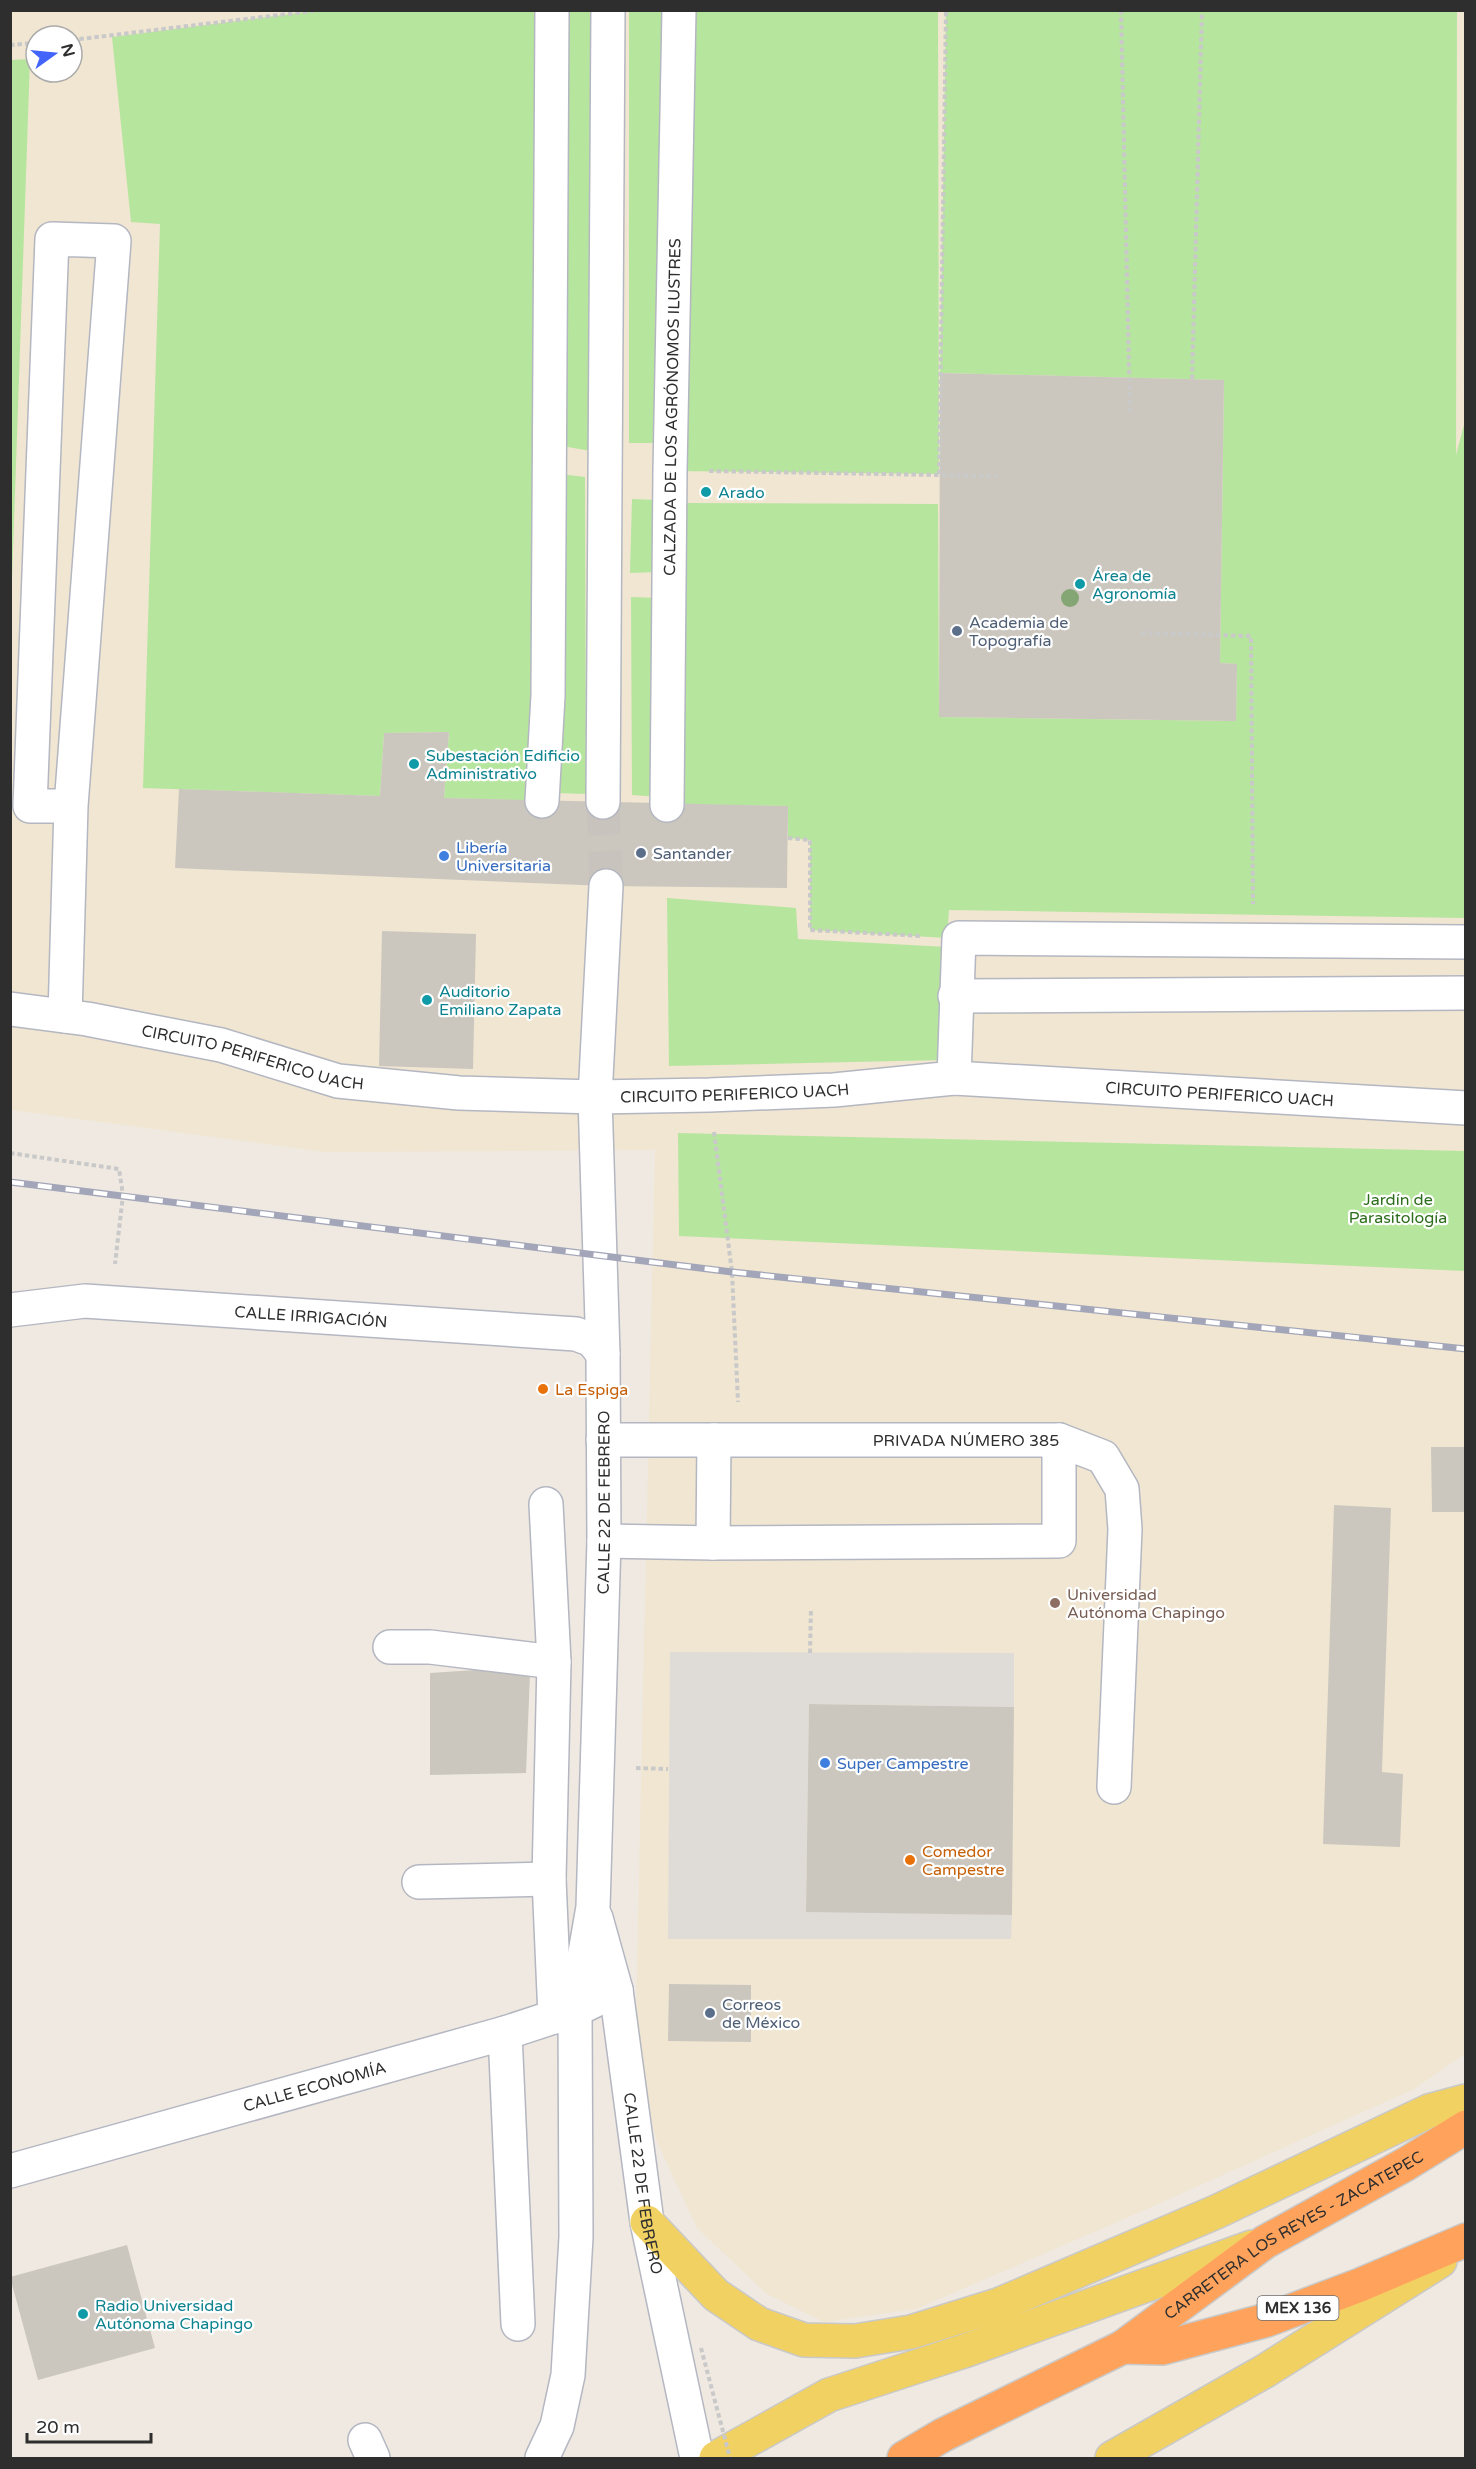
<svg xmlns="http://www.w3.org/2000/svg" width="1476" height="2469" font-family="'Varela Round',sans-serif">
  <rect width="100%" height="100%" fill="#efe9e1"/>
  <!-- education -->
  <path fill="#f0e6d1" fill-rule="evenodd" d="M 11,11 L 1465,11 L 1465,2054 L 1414,2089 L 1145,2210 L 916,2309 L 824,2322 L 767,2294 L 697,2228 L 657,2142 L 635,2058 L 655,1150 L 325,1152 L 11,1110 ZM 36,36 L 72,36 L 72,72 L 36,72 Z"/>
  <!-- green -->
  <g fill="#b6e59e">
    <polygon points="321,10 552,11 542,801 444,798 449,732 384,733 380,796 143,788 160,224 131,222 112,37"/>
    <polygon points="565,11 593,11 591,451 562,446"/>
    <polygon points="629,11 665,11 659,443 629,443"/>
    <polygon points="679,11 938,11 939,474 670,471"/>
    <polygon points="946,11 1457,11 1456,455 1465,421 1465,918 949,910 947,938 810,930 810,840 788,838 788,806 667,805 670,503 938,504 939,717 1236,721 1237,664 1220,663 1224,380 940,373"/>
    <polygon points="30,59 11,609 10,60"/>
    <polygon points="560,474 585,477 586,794 555,793"/>
    <polygon points="632,499 658,500 657,572 630,573"/>
    <polygon points="631,597 658,598 660,797 632,795"/>
    <polygon points="667,898 796,908 798,939 947,947 942,1060 669,1066"/>
    <polygon points="678,1133 1465,1151 1465,1271 679,1236"/>
  </g>
  <!-- plaza -->
  <polygon fill="#dfdcd8" points="670,1652 1014,1653 1014,1707 809,1704 806,1911 1012,1915 1011,1939 668,1939"/>
  <!-- building -->
  <g fill="#cbc7bf">
    <polygon points="940,373 1224,380 1220,663 1237,664 1236,721 939,717"/>
    <polygon points="449,732 444,798 788,806 787,888 606,886 175,868 179,789 380,796 384,733"/>
    <polygon points="382,931 476,934 473,1069 379,1066"/>
    <polygon points="1431,1447 1466,1447 1466,1512 1432,1512"/>
    <polygon points="1334,1505 1391,1508 1382,1772 1403,1774 1400,1847 1323,1844"/>
    <polygon points="475,1670 530,1673 526,1773 430,1775 430,1673"/>
    <polygon points="809,1704 1014,1707 1012,1915 806,1912"/>
    <polygon points="669,1984 751,1985 751,2042 668,2041"/>
    <polygon points="127,2245 155,2348 38,2380 10,2277"/>
  </g>
  <g fill="none" stroke-linecap="round" stroke-linejoin="round">
    <!-- minor-tunnel -->
    <polyline stroke="#c8c4bd" stroke-width="33" stroke-dasharray="33 16" stroke-linecap="butt" points="603,802 606,886"/>
    <!-- minor casing -->
    <g stroke="#b4b7c1" stroke-width="36">
      <g id="minor">
        <polyline points="542,801 548,696 552,10"/>
        <polyline points="603,802 608,10"/>
        <path id="s1" d="M 667,805 L 670,471 L 679,10"/>
        <polyline points="955,996 1466,993"/>
        <path id="s2" d="M 10,1009 L 87,1019 L 221,1045 L 338,1081 L 459,1093 L 595,1097 L 709,1095 L 834,1090 L 954,1078 L 1466,1108"/>
        <polyline points="65,1016 71,806 114,241 52,239 30,806 71,806"/>
        <polyline points="954,1078 959,938 1466,942"/>
        <path id="s3" d="M 10,1310 L 85,1301 L 576,1334 L 592,1340 L 603,1354"/>
        <path id="s4" d="M 603,1440 L 1059,1440 L 1059,1541 L 713,1543 L 604,1541"/>
        <polyline points="1059,1440 1103,1457 1122,1489 1125,1529 1114,1787"/>
        <polyline points="546,1504 554,1662 549,1879 555,2017"/>
        <polyline points="713,1543 714,1440"/>
        <polyline points="390,1647 430,1647 554,1662"/>
        <polyline points="419,1882 549,1879"/>
        <path id="s5" d="M 596,1918 L 616,1990 L 647,2222 L 697,2458"/>
        <polyline points="505,2033 518,2324"/>
        <path id="s6" d="M 10,2171 L 505,2033 L 575,2010 L 616,1990"/>
        <polyline points="365,2440 373,2458"/>
        <path id="s7" d="M 542,2458 L 557,2426 L 568,2375 L 576,2237 L 575,2010 L 593,1907 L 604,1541 L 603,1354 L 595,1097 L 606,886"/>
      </g>
    </g>
    <!-- major casing -->
    <g stroke="#c9c9c9" stroke-width="36">
      <g id="major">
        <polyline points="647,2222 716,2295 759,2324 804,2340 855,2341 911,2332 998,2305 1216,2212 1429,2111 1466,2101"/>
        <polyline points="716,2458 829,2395 964,2351 1252,2247"/>
        <polyline points="1112,2458 1265,2371 1440,2261"/>
      </g>
    </g>
    <!-- highway casing -->
    <g stroke="#c9c9c9" stroke-width="36">
      <g id="highway">
        <polyline points="1123,2347 1162,2348 1267,2320 1360,2285 1466,2240"/>
        <path id="s8" d="M 904,2458 L 943,2435 L 1123,2347 L 1265,2242 L 1406,2164 L 1466,2127"/>
      </g>
    </g>
    <!-- path -->
    <g stroke="#c9c9c9" stroke-width="4" stroke-dasharray="4.5 3" stroke-linecap="butt">
      <polyline points="1121,10 1130,412"/>
      <polyline points="72,40 321,10"/>
      <polyline points="10,45 36,43"/>
      <polyline points="1192,379 1202,10"/>
      <polyline points="709,471 997,476"/>
      <polyline points="939,474 946,10"/>
      <polyline points="1141,633 1251,636 1253,904"/>
      <polyline points="788,838 810,840 810,930 922,936"/>
      <polyline points="714,1132 732,1272 738,1402"/>
      <polyline points="10,1153 119,1169 123,1195 115,1264"/>
      <polyline points="810,1653 811,1608"/>
      <polyline points="636,1768 668,1769"/>
    </g>
    <!-- minor -->
    <use href="#minor" stroke="#fff" stroke-width="33"/>
    <!-- major -->
    <use href="#major" stroke="#f2d163" stroke-width="33"/>
    <!-- highway -->
    <use href="#highway" stroke="#ffa35c" stroke-width="33"/>
    <!-- rail casing -->
    <g stroke="#a3a6b8" stroke-width="7">
      <polyline id="rail" points="10,1182 732,1272 1466,1349"/>
    </g>
    <!-- rail -->
    <use href="#rail" stroke="#fff" stroke-width="4.5" stroke-dasharray="14" stroke-linecap="butt"/>
    <!-- path-bridge -->
    <polyline stroke="#c9c9c9" stroke-width="4" stroke-dasharray="4.5 3" stroke-linecap="butt" points="701,2348 730,2458"/>
  </g>
  <!-- trees -->
  <circle fill="#84a574" cx="1070" cy="598" r="9"/>
  <!-- markers -->
  <g fill="#0f9aa8" stroke="#fff" stroke-width="2">
    <circle cx="706" cy="492" r="6"/>
    <circle cx="1080" cy="584" r="6"/>
    <circle cx="414" cy="764" r="6"/>
    <circle cx="427" cy="1000" r="6"/>
    <circle cx="83" cy="2314" r="6"/>
  </g>
  <g fill="#5c6f8a" stroke="#fff" stroke-width="2">
    <circle cx="957" cy="631" r="6"/>
    <circle cx="641" cy="853" r="6"/>
    <circle cx="710" cy="2013" r="6"/>
  </g>
  <g fill="#3f7fe0" stroke="#fff" stroke-width="2">
    <circle cx="444" cy="856" r="6"/>
    <circle cx="825" cy="1763" r="6"/>
  </g>
  <g fill="#e8710a" stroke="#fff" stroke-width="2">
    <circle cx="543" cy="1389" r="6"/>
    <circle cx="910" cy="1860" r="6"/>
  </g>
  <circle fill="#8d6e63" stroke="#fff" stroke-width="2" cx="1055" cy="1603" r="6"/>
  <g text-anchor="middle" stroke-width="4.5" stroke-linejoin="round" paint-order="stroke">
    <!-- shield labels -->
    <rect fill="#fff" stroke="#6d6d6d" stroke-width="1.5" x="1257.5" y="2296" width="81" height="24" rx="4.5"/>
    <g font-size="15" font-weight="bold" fill="#2e2e2e">
      <text x="1298" y="2313">MEX 136</text>
    </g>
    <!-- street labels -->
    <g font-size="16" fill="#2e2e2e" stroke="#fff">
      <text dy="6" stroke="none"><textPath href="#s1" startOffset="398">CALZADA DE LOS AGRÓNOMOS ILUSTRES</textPath></text>
      <text dy="6" stroke="none"><textPath href="#s2" startOffset="248">CIRCUITO PERIFERICO UACH</textPath></text>
      <text dy="6" stroke="none"><textPath href="#s2" startOffset="734">CIRCUITO PERIFERICO UACH</textPath></text>
      <text dy="6" stroke="none"><textPath href="#s2" startOffset="1220">CIRCUITO PERIFERICO UACH</textPath></text>
      <text dy="6" stroke="none"><textPath href="#s3" startOffset="302">CALLE IRRIGACIÓN</textPath></text>
      <text dy="6" stroke="none"><textPath href="#s4" startOffset="363">PRIVADA NÚMERO 385</textPath></text>
      <text dy="6" stroke="none"><textPath href="#s7" startOffset="962">CALLE 22 DE FEBRERO</textPath></text>
      <text dy="6" stroke="none"><textPath href="#s6" startOffset="316">CALLE ECONOMÍA</textPath></text>
      <text dy="6" stroke="none"><textPath href="#s5" startOffset="270">CALLE 22 DE FEBRERO</textPath></text>
      <text dy="6" stroke="none"><textPath href="#s8" startOffset="450">CARRETERA LOS REYES - ZACATEPEC</textPath></text>
    </g>
    <!-- culture labels -->
    <g font-size="16" fill="#0d838f" stroke="#fff" text-anchor="start">
      <text x="718" y="498">Arado</text>
      <text x="1092" y="581">Área de<tspan x="1092" dy="18">Agronomía</tspan></text>
      <text x="426" y="761">Subestación Edificio<tspan x="426" dy="18">Administrativo</tspan></text>
      <text x="439" y="997">Auditorio<tspan x="439" dy="18">Emiliano Zapata</tspan></text>
      <text x="95" y="2311">Radio Universidad<tspan x="95" dy="18">Autónoma Chapingo</tspan></text>
    </g>
    <!-- service labels -->
    <g font-size="16" fill="#4e5e75" stroke="#fff" text-anchor="start">
      <text x="969" y="628">Academia de<tspan x="969" dy="18">Topografía</tspan></text>
      <text x="653" y="859">Santander</text>
      <text x="722" y="2010">Correos<tspan x="722" dy="18">de México</tspan></text>
    </g>
    <!-- shop labels -->
    <g font-size="16" fill="#366cbe" stroke="#fff" text-anchor="start">
      <text x="456" y="853">Libería<tspan x="456" dy="18">Universitaria</tspan></text>
      <text x="837" y="1769">Super Campestre</text>
    </g>
    <!-- park labels -->
    <g font-size="16" fill="#2c6e1b" stroke="#fff">
      <text x="1398" y="1205">Jardín de<tspan x="1398" dy="18">Parasitología</tspan></text>
    </g>
    <!-- food labels -->
    <g font-size="16" fill="#c56008" stroke="#fff" text-anchor="start">
      <text x="555" y="1395">La Espiga</text>
      <text x="922" y="1857">Comedor<tspan x="922" dy="18">Campestre</tspan></text>
    </g>
    <!-- education labels -->
    <g font-size="16" fill="#785e54" stroke="#fff" text-anchor="start">
      <text x="1067" y="1600">Universidad<tspan x="1067" dy="18">Autónoma Chapingo</tspan></text>
    </g>
  </g>
  <!-- border -->
  <rect width="1476" height="2469" fill="none" stroke="#2e2e2e" stroke-width="24"/>
  <!-- north arrow -->
  <g transform="translate(54 54) rotate(75)"><circle r="28" fill="#ffffff" stroke="#ababab" stroke-width="1.5"/>
  <path d="M0-4.5L10 22L0 15L-10 22Z" fill="#4264fb"/>
  <text y="-9" font-size="16" font-weight="bold" text-anchor="middle" fill="#2e2e2e">N</text>
  </g>
  <!-- scale -->
  <path d="M27 2433v9h124v-9" fill="none" stroke="#2e2e2e" stroke-width="3"/>
  <text x="36" y="2433" font-size="18" fill="#2e2e2e" stroke="#ffffff" stroke-width="4.5" paint-order="stroke">20 m</text>
</svg>
